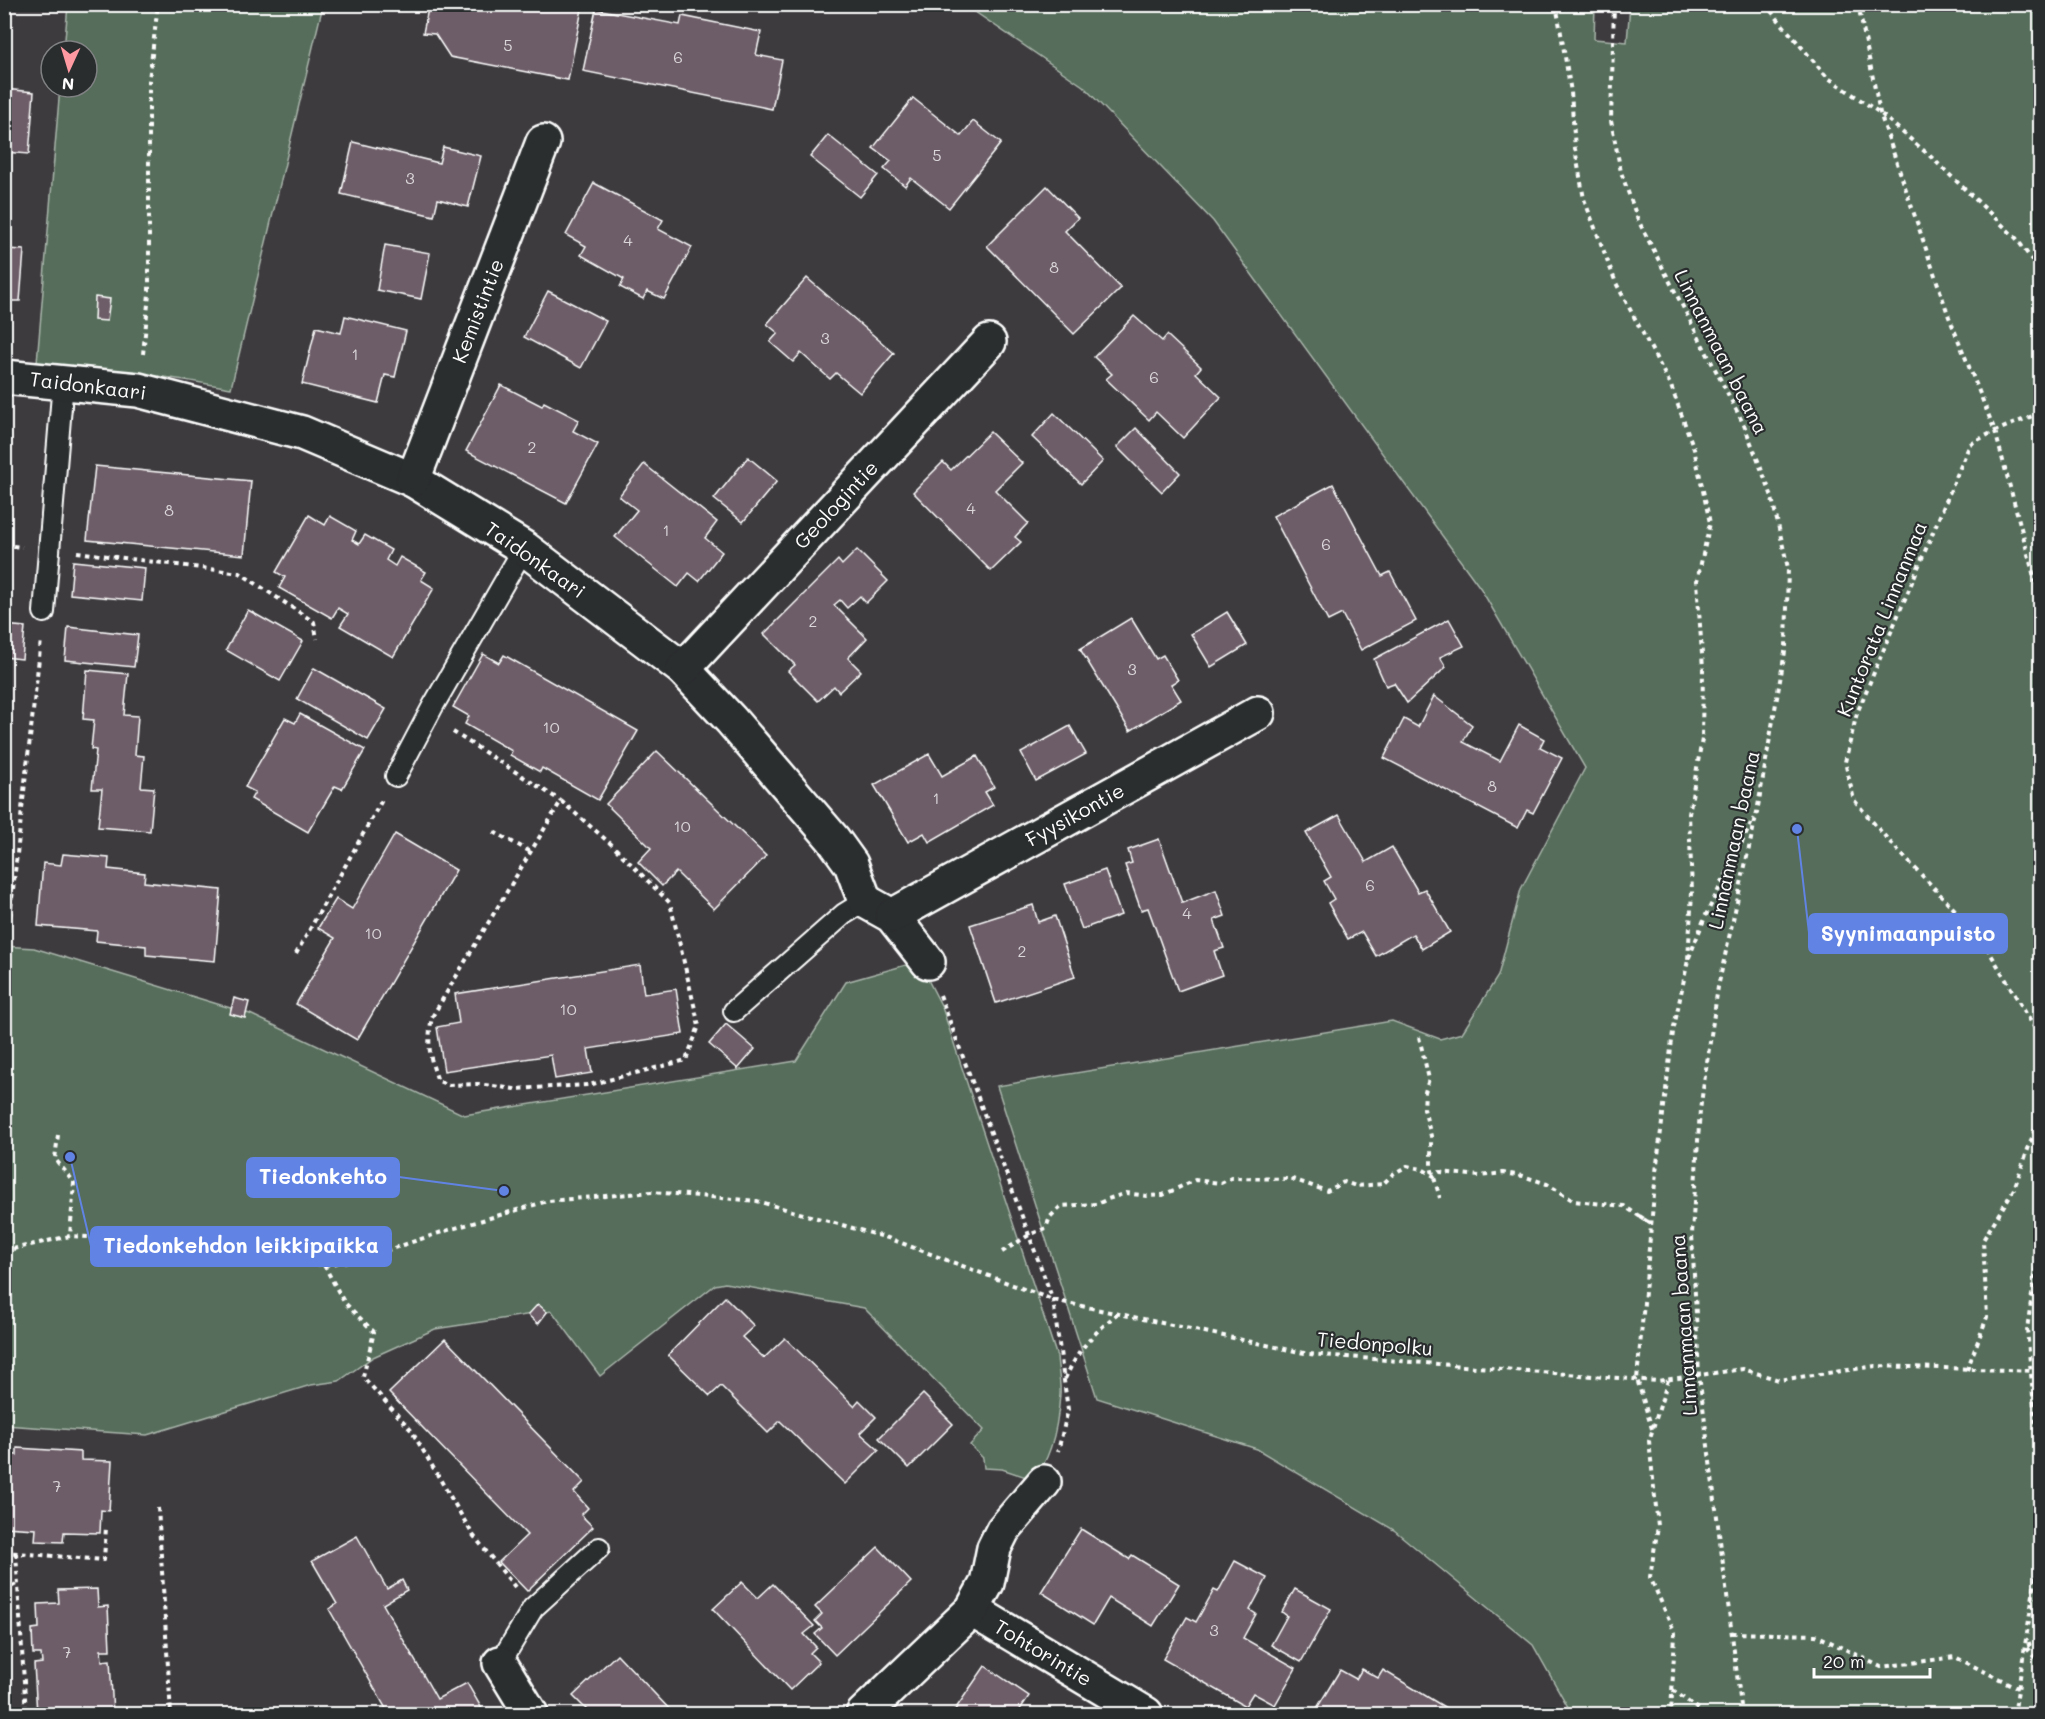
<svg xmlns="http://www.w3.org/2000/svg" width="2045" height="1719" font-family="Mali,sans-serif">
  <rect width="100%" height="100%" fill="#3e3b3f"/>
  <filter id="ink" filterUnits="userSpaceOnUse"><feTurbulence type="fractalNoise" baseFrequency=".0167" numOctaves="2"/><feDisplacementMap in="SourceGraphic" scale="12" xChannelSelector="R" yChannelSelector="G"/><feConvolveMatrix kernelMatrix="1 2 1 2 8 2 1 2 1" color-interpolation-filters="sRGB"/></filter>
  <g filter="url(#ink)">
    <!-- green -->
    <g fill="#556d5a" stroke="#aab6ac" stroke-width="1.5">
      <path d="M 68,5 L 323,5 L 231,388 C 167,376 103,368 37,363 L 60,87 L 87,87 L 87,51 L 64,51 Z"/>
      <polygon points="965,5 1595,5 1594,39 1627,42 1630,5 2040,5 2040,1714 1572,1714 1533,1645 1394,1530 1257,1449 1097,1398 997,1086 1392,1021 1440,1039 1462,1033 1498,976 1521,889 1585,768 1481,589 1213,221 1083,86"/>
      <path d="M 4,946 L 34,948 L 250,1014 L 464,1115 L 796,1061 L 846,982 L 913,963 L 925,974 L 942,1007 L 1057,1357 C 1058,1370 1061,1383 1060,1395 C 1058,1422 1053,1460 1032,1479 L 1002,1469 L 984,1468 L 983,1458 L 970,1445 L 984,1430 L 864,1308 L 725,1283 L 715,1285 L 600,1376 L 552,1311 L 435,1329 L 373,1357 L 339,1381 L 311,1385 L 147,1435 L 5,1425 Z"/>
    </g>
    <!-- building -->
    <g fill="#6d5d67" stroke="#fff" stroke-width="1.5">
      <polygon points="429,4 583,4 568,80 450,57 435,34 423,33"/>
      <polygon points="596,9 680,25 682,16 761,32 756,55 782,60 772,109 583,71"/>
      <polygon points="4,89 34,92 29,154 4,152"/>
      <polygon points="913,98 961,136 973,121 1001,143 949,208 911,178 905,186 884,169 891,161 873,148"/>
      <polygon points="828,135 878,175 860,197 810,157"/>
      <polygon points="353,142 439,163 443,147 481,156 468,207 438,199 434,216 341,194"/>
      <polygon points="594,183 663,220 658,229 692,247 664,299 647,291 643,299 620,287 624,279 581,255 586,246 566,235"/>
      <polygon points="1047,186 1078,218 1065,231 1121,288 1074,334 987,246"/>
      <polygon points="385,245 430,253 421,299 377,290"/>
      <polygon points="5,249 24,250 20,301 10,301 8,321 4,320"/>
      <polygon points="807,278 894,353 860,393 836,373 830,379 801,353 793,362 770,342 778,333 767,324"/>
      <polygon points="548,291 606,321 581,368 524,337"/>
      <polygon points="95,297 110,299 107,321 94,320"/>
      <polygon points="345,316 406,331 395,377 385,375 378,403 302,384 316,327 341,333"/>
      <polygon points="1134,316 1162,341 1167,335 1201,367 1196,373 1221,397 1183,438 1156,412 1149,420 1106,379 1112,374 1094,357"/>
      <polygon points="501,385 542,406 544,402 579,420 573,431 598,444 566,503 466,451"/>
      <polygon points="1054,413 1103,461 1081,484 1032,437"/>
      <polygon points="1136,428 1180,473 1162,492 1117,447"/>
      <polygon points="990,432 1022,463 995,490 1028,523 1015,537 1021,542 991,571 913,492 943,462 951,470"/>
      <polygon points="748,457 777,481 743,522 714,499"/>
      <polygon points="644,464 717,522 705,538 722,552 699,581 689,573 678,587 615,537 637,510 619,496"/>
      <polygon points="95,466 251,481 244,555 87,540"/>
      <polygon points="1333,484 1382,576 1390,572 1416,621 1361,650 1342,614 1328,621 1273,516"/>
      <polygon points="309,515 325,525 330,516 356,531 352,540 359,544 365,535 391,550 386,560 395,566 400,557 426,572 421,580 434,588 393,657 340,626 348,614 338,608 332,618 279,588 285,577 276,572"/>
      <polygon points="857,550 888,581 866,603 860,596 847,608 840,600 834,605 867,638 848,658 861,671 839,692 834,686 818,701 788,671 795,665 764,634 838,560 842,565"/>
      <polygon points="73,561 145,568 142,601 70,594"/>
      <polygon points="248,610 303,641 280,681 226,650"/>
      <polygon points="1227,612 1247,645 1211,667 1191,634"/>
      <polygon points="1131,618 1156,659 1163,655 1178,680 1171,684 1181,700 1130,731 1080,649"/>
      <polygon points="1449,619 1464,646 1440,657 1446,667 1407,703 1394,683 1386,686 1374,659"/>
      <polygon points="4,625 25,627 22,659 4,657"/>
      <polygon points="68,627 138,635 134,667 65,660"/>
      <polygon points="483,654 499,663 504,655 638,731 598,800 542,768 540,772 510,755 512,751 465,724 469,716 453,707"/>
      <polygon points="314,668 386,709 368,740 297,699"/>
      <polygon points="87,670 128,674 124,715 138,716 135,755 144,756 141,787 154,788 150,831 98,827 102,789 92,789 96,750 91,749 94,720 83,719"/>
      <polygon points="1434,696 1472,725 1463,742 1500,761 1519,725 1544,739 1540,747 1562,758 1533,813 1527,810 1518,828 1384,758 1404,719 1418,727"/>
      <polygon points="300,714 365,750 342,789 335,786 308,832 251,799 255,792 245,787 285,718 295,723"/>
      <polygon points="1070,726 1086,754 1036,781 1021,753"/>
      <polygon points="657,751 766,856 714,909 676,872 662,886 638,862 651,848 606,804"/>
      <polygon points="929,754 942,776 977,756 994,787 985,792 993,805 929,842 924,833 908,842 874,785"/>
      <polygon points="1339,815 1366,862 1392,847 1418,892 1425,889 1450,932 1422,949 1413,934 1376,956 1362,932 1348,939 1328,903 1334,899 1324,881 1331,877 1306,833"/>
      <polygon points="395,834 456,870 357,1040 296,1004 335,938 318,928 336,899 352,909"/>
      <polygon points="1159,839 1182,903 1216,890 1225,916 1214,920 1224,948 1214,951 1222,975 1178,991 1148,908 1141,910 1125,865 1132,863 1128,850"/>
      <polygon points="63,854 109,858 108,869 145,873 144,882 221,890 215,961 146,955 146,946 96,941 97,931 38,926 43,863 61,865"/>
      <polygon points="1105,870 1121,915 1082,929 1065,884"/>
      <polygon points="1033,905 1038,922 1055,916 1075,977 996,1003 970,925"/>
      <polygon points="640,965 644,994 676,989 683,1034 588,1049 592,1073 555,1079 551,1055 444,1071 437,1027 459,1023 455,994"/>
      <polygon points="234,998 249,1002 245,1018 230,1014"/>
      <polygon points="726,1024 755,1049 738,1069 709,1044"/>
      <polygon points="725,1297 754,1326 742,1337 764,1358 785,1338 854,1406 859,1400 876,1417 860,1433 879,1450 845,1484 780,1421 768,1433 721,1386 710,1396 668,1355"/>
      <polygon points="538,1304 547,1312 538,1324 528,1315"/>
      <polygon points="445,1339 584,1482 574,1492 588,1508 581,1515 593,1527 527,1591 499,1562 527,1535 389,1393"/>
      <polygon points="923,1394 953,1424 909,1468 879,1438"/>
      <polygon points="17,1448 81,1452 81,1460 112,1461 109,1511 101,1510 100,1533 64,1532 63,1542 35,1541 36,1529 4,1527 4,1454 17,1455"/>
      <polygon points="1081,1529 1129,1559 1132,1555 1179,1584 1153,1626 1109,1598 1093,1625 1041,1592"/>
      <polygon points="357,1536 387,1589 402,1580 407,1590 383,1604 437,1699 467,1683 482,1709 472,1714 389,1714 329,1609 337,1604 312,1561"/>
      <polygon points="878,1547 911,1582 835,1655 815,1634 822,1628 815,1621 822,1614 815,1607"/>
      <polygon points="1235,1561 1267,1578 1250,1610 1256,1614 1243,1638 1296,1668 1275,1705 1253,1693 1245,1706 1163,1659 1187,1617 1196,1622 1214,1590 1218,1592"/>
      <polygon points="742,1582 758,1598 773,1584 814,1626 804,1634 816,1647 810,1653 819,1662 790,1690 713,1609"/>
      <polygon points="97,1589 98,1607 108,1606 110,1650 101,1650 102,1661 110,1660 113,1714 37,1714 34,1664 42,1663 41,1654 33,1654 32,1629 39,1628 38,1604 59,1603 58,1590"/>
      <polygon points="1295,1589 1331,1609 1301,1662 1271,1645 1287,1616 1282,1612"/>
      <polygon points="617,1654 674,1714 591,1714 573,1696"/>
      <polygon points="985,1666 1029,1696 1017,1714 952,1714"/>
      <polygon points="1362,1669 1378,1678 1383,1670 1446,1708 1442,1714 1314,1713 1340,1670 1356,1679"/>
    </g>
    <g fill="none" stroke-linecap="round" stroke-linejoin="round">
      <!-- service casing -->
      <g stroke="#fff" stroke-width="24">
        <g id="service">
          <polyline points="44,612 63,382"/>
          <polyline points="396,776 433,706 524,548"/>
          <polyline points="734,1011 844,914 865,901"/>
          <polyline points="500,1663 533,1608 599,1548"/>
        </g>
      </g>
      <!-- minor casing -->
      <g stroke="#fff" stroke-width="38">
        <g id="minor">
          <polyline points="4,377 138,390 302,433 413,480 524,548 683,669 731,720 833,839 851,864 865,901 892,916 928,962"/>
          <polyline points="413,480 543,142"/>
          <polyline points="683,669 989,342"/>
          <polyline points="892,916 1258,713"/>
          <polyline points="972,1610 1146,1714"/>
          <polyline points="500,1663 531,1714"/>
          <polyline points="863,1714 972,1610 987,1583 994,1548 1003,1530 1044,1482"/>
        </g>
      </g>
      <!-- path -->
      <g stroke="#fff" stroke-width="4" stroke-dasharray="4.5 4.5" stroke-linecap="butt">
        <polyline points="1556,4 1571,92 1575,149 1584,199 1616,283 1671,386 1694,449 1710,523 1697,581 1703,669 1702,739 1689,814 1692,892 1688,960"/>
        <polyline points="1614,4 1611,121 1621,172 1638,220 1744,425 1771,494 1788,568 1786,646 1757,812 1718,987 1700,1110 1692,1234 1699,1375 1742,1714"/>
        <polyline points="1765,4 1827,77 1880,113 1930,156 2016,238 2040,271"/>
        <polyline points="1858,4 1880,113 1949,317 1995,431 2040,599"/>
        <polyline points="143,354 149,294 149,80 158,4"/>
        <polyline points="2040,413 1995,431 1970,444 1857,713 1845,762 1854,800 1889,841 1980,936 2040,1037"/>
        <polyline points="4,545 22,547"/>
        <polyline points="77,552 240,573 314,622 317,639"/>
        <polyline points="453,732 561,801"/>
        <path d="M 561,801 L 611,844 L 670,903 L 699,1026 L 686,1060 L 589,1085 L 514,1089 L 478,1084 L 449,1085 L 438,1081 C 429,1057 427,1043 432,1017 Z"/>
        <polyline points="494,832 531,852"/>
        <polyline points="7,943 41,640"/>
        <polyline points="296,954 382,800"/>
        <polyline points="940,995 1053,1300 1068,1410 1058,1451"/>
        <polyline points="1419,1037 1429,1079 1425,1092 1424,1109 1431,1136 1431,1167 1440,1198"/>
        <polyline points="58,1135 55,1159 74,1182 70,1236"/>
        <polyline points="2040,1240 2027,1329 2040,1474"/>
        <polyline points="4,1251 70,1236 136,1240 324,1265 361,1259 445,1231 548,1201 652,1192 757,1201 888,1238 1053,1300 1309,1354 1657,1381 1743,1369 1779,1380 1876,1366 2040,1371"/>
        <polyline points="1002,1252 1029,1235 1046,1228 1050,1217 1061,1206 1097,1204 1108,1199 1126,1193 1147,1196 1163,1195 1195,1180 1221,1183 1231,1178 1292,1179 1327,1191 1344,1182 1356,1186 1383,1184 1393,1174 1407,1166 1422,1169 1434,1176 1440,1172 1480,1176 1503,1173 1523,1176 1547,1184 1574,1201 1624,1206 1651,1224 1637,1214"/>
        <polyline points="324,1265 344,1302 374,1332 363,1377 411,1430 473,1535 515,1587"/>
        <polyline points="1967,1370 1987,1317 1983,1240 2014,1189 2040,1115"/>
        <path d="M 1065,1379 C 1079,1348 1092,1335 1118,1313"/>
        <polyline points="1668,1380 1649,1441 1658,1526 1650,1577 1675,1633 1671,1714"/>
        <polyline points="1652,1429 1637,1379 1656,1172 1673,1032 1688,960 1705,917 1754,818"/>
        <polyline points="158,1508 171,1714"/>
        <polyline points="4,1552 104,1560 106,1527"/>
        <polyline points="16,1553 26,1714"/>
        <polyline points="4,1591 18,1583"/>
        <polyline points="1732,1633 1816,1635 1881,1667 1955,1657 2018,1688"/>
        <polyline points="2040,1642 2025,1646 2040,1664"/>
        <polyline points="1673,1690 1704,1714"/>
        <polyline points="2013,1714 2015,1709 2040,1550"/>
      </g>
      <!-- service -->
      <use href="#service" stroke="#2a2d2e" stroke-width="20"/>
      <!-- minor -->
      <use href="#minor" stroke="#2a2d2e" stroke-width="33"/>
    </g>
  </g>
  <g text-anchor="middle" stroke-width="4.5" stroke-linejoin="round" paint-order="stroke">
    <!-- number labels -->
    <g font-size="16" fill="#dad6d9">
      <text x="508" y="51">5</text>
      <text x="678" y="63">6</text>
      <text x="937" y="161">5</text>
      <text x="410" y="184">3</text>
      <text x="628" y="246">4</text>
      <text x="1054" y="273">8</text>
      <text x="825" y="344">3</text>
      <text x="355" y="360">1</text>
      <text x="1154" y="383">6</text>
      <text x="532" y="453">2</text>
      <text x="971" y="514">4</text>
      <text x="169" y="516">8</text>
      <text x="666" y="536">1</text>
      <text x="1326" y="550">6</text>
      <text x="813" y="627">2</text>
      <text x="1132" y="675">3</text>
      <text x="551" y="733">10</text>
      <text x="1492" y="792">8</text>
      <text x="936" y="804">1</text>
      <text x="682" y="832">10</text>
      <text x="1370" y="891">6</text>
      <text x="1187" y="919">4</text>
      <text x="373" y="939">10</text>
      <text x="1022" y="957">2</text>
      <text x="568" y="1015">10</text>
      <text x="57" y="1492">7</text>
      <text x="1214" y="1636">3</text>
      <text x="67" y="1658">7</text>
    </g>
    <!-- street labels -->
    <g font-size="20" fill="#fff" stroke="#2a2d2e">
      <text transform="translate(478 311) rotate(-69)" y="7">Kemistintie</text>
      <text transform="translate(1721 352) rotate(63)" y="7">Linnanmaan baana</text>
      <text transform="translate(88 386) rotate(7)" y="7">Taidonkaari</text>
      <text transform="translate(836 505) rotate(-47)" y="7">Geologintie</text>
      <text transform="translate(535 560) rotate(35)" y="7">Taidonkaari</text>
      <text transform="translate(1882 619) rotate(-68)" y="7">Kuntorata Linnanmaa</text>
      <text transform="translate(1075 815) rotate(-29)" y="7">Fyysikontie</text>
      <text transform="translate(1734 840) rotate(-78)" y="7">Linnanmaan baana</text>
      <text transform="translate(1684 1325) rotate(-94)" y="7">Linnanmaan baana</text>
      <text transform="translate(1375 1344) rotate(5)" y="7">Tiedonpolku</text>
      <text transform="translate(1043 1653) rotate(31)" y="7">Tohtorintie</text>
    </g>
  </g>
  <!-- callouts -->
  <path fill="none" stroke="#6183e4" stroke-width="2" d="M1797 829L1809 933M504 1191L399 1177M70 1157L91 1246"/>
  <g fill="#6183e4" stroke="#2a2d2e" stroke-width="2">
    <circle cx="1797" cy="829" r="6"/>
    <circle cx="504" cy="1191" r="6"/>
    <circle cx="70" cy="1157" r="6"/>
  </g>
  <g fill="#6183e4" stroke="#6183e4" stroke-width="2">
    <rect x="1809" y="914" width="198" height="39" rx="6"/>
    <rect x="247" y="1158" width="152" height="39" rx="6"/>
    <rect x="91" y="1227" width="300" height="39" rx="6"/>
  </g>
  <g font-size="21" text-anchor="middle" font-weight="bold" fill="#fff">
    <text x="1908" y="941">Syynimaanpuisto</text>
    <text x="323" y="1184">Tiedonkehto</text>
    <text x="241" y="1253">Tiedonkehdon leikkipaikka</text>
  </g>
  <!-- margin -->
  <rect width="2045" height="1719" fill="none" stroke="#2a2d2e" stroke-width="24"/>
  <rect x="12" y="12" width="2021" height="1695" fill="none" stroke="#fff" stroke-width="2" filter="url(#ink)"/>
  <!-- north arrow -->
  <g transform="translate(69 69) rotate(184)"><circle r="28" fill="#2a2d2e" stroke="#7f8182" stroke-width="1.5"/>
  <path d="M0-4.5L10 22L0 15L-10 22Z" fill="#ff9aa2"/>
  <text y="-9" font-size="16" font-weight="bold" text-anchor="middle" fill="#ffffff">N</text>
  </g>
  <!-- scale -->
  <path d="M1814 1668v9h116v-9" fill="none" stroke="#ffffff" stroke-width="3"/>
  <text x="1823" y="1668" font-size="18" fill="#ffffff" stroke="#2a2d2e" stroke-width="4.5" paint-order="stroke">20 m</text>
</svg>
